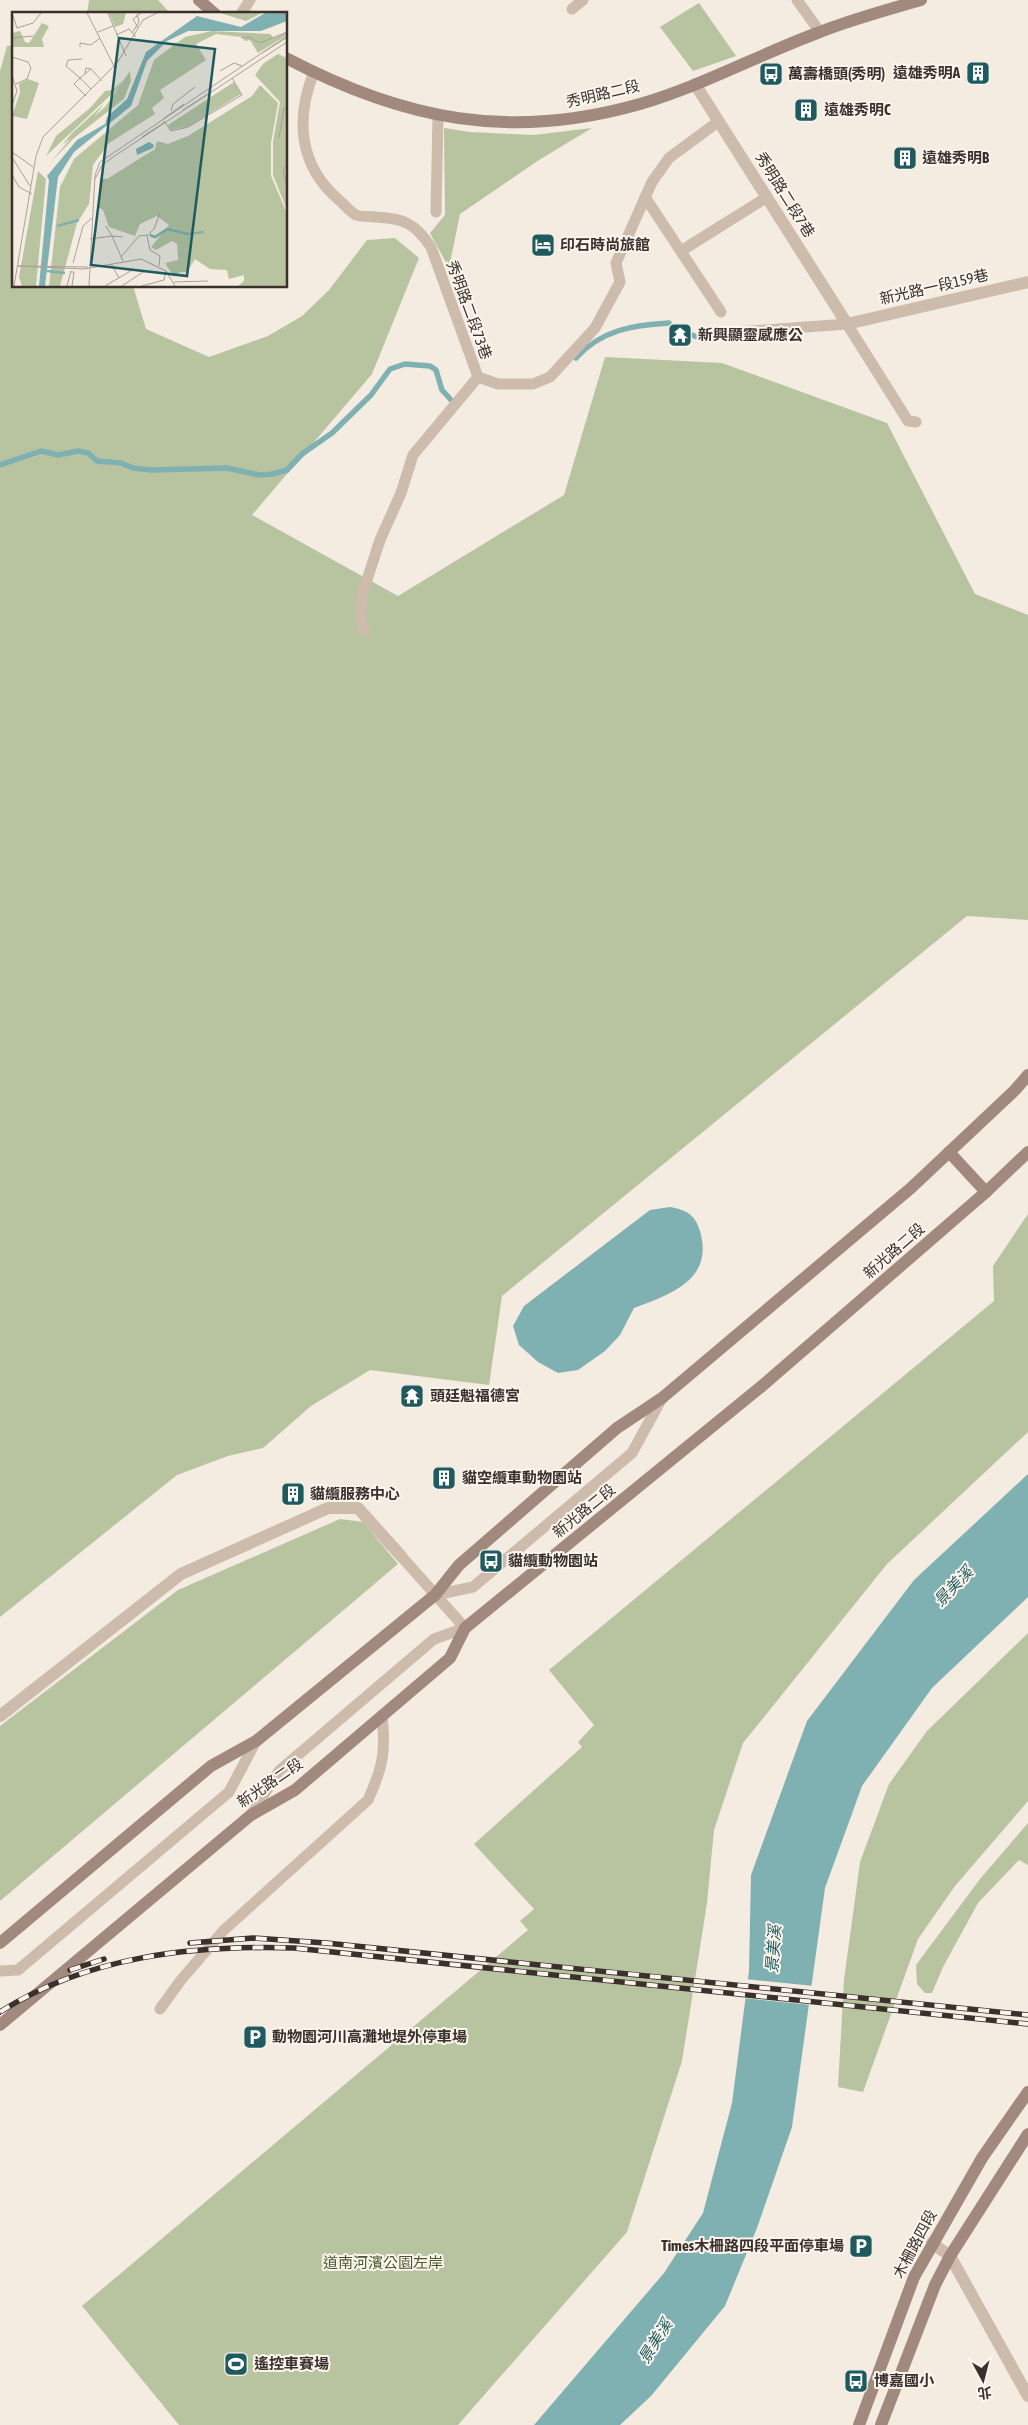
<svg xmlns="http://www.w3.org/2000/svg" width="1028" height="2425" font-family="'Asap Condensed','Noto Sans TC',sans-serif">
  <rect width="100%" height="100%" fill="#f4ebe1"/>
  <!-- green -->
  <g fill="#b8c4a0">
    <polygon points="89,0 158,0 171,14 87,14"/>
    <polygon points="699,3 736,56 693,71 660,27"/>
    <polygon points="14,45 14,286 133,286 146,329 209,357 268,336 302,316 329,290 367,240 395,238 419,258 372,374 252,515 398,596 564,495 605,357 722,363 887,423 975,594 1028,615 1028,920 967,916 502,1296 489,1385 370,1370 311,1406 263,1448 228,1456 177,1475 0,1617 0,71 7,46"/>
    <polygon points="444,128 470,132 534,135 592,128 539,160 460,214 449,268 430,233 445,215"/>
    <polygon points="1028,1214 1028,1432 887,1564 743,1743 714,1830 707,1903 682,2061 627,2232 458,2425 179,2425 82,2306 528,1930 520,1921 534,1909 474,1844 582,1747 578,1742 594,1725 549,1670 994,1301 993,1266"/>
    <polygon points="340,1519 363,1522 398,1564 0,1901 0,1726 178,1590"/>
    <polygon points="1028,1633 1028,1801 955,1886 918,1939 863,2092 838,2087 844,1980 860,1862 889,1784 927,1731"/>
    <polygon points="1028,1823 1028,1865 1019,1860 978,1903 943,1967 932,1993 925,1993 917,1984 916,1965 980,1879"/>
  </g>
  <!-- water -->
  <g fill="#7fb0b2">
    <path d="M 670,1207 C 686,1210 695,1214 700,1231 C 714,1280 671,1294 634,1308 L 620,1335 L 605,1351 L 578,1370 L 558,1373 L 538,1362 L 519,1345 L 513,1326 L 524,1306 L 650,1210 Z"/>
    <polygon points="1028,1474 1028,1597 932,1688 862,1786 825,1888 792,2127 757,2228 725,2306 651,2396 620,2425 534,2425 664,2273 703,2213 732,2103 749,1971 751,1875 807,1721 914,1580"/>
  </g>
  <!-- pier -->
  <polygon fill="#f4ebe1" points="745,1979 814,1986 811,2005 743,1998"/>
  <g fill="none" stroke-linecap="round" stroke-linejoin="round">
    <!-- stream -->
    <g stroke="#7fb0b2" stroke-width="5.5">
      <polyline points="692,335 705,340 714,340"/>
      <path d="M 576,358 C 601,330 633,325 669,323"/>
      <polyline points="0,465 41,451 58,455 78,451 88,453 97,461 121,463 133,468 152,470 227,468 259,475 272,474 287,470 302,454 332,433 371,395 390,369 405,364 430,366 436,370 442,390 452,401"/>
    </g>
    <!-- lane -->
    <g stroke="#cdbbac" stroke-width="11">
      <polyline points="797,0 820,32"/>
      <polyline points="572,9 583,0"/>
      <polyline points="241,14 250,0"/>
      <path d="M 314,72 C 295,119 299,166 339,200 C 344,204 350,212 356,215 C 361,217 370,216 375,217 C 403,218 415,223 431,247 L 478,377 L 413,455 L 401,493 L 380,540 L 363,592 L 360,612 L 364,631"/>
      <polyline points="645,197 721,312"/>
      <polyline points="436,212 438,116"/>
      <polyline points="681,251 767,197"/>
      <polyline points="723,333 847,324 908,421 916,422"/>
      <polyline points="478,377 498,384 533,384 550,377 595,328 620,282 616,263 652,182 669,158 719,121"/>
      <polyline points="435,1595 473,1587 632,1453 662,1398"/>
      <polyline points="251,1815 279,1771 434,1639 465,1628 401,1556"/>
      <polyline points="0,1971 18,1970 229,1792 256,1741"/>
      <path d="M 160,2009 L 181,1980 L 224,1930 L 368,1800 C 383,1767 386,1751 382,1715"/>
    </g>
    <!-- street -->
    <g stroke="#cdbbac" stroke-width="12">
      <polyline points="695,84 847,324 1028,282"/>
      <polyline points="0,1716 181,1574 328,1508 358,1508 401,1556"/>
      <polyline points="932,2243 950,2256 1028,2396"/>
    </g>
    <!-- secondary -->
    <g stroke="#a18a7d" stroke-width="12">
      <polyline points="199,0 215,14"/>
      <path d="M 286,58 C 404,120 510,141 640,104 C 702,86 760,54 820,32 C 853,19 887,10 921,0"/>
      <polyline points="949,1152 986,1192"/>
      <polyline points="0,1943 211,1766 256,1741 435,1595 459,1565 617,1428 662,1398 911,1188 1015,1090 1028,1075"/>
      <polyline points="0,2025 251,1815 295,1790 450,1658 465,1628 762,1386 986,1192 1028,1152"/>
      <polyline points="859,2425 914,2277 982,2158 1028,2092"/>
      <polyline points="881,2425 935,2285 950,2256 1028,2134"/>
    </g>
    <!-- rail casing -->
    <g stroke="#3b302b" stroke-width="5.5">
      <g id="rail">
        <polyline points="190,1943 253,1938 326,1943 1028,2015"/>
        <polyline points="70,1970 104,1959"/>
        <path d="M 0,2012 C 88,1956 192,1945 294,1948 L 1028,2024"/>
      </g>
    </g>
    <!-- rail -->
    <use href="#rail" stroke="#fbf5ee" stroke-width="4" stroke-dasharray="11" stroke-linecap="butt"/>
  </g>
  <!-- icons -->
  <defs>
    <g id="building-square" transform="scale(1.25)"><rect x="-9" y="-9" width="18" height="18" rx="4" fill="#1f5a5e" stroke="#fbf5ee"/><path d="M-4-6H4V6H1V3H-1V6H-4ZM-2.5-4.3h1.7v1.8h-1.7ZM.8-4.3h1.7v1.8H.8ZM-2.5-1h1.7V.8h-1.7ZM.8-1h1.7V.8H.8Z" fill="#fff"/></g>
    <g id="bus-square" transform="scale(1.25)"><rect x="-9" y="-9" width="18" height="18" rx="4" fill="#1f5a5e" stroke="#fbf5ee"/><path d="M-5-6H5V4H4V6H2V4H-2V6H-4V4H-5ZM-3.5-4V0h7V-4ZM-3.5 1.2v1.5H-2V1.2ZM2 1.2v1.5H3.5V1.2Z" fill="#fff"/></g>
    <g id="hotel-square" transform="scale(1.25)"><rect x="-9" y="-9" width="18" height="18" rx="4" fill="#1f5a5e" stroke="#fbf5ee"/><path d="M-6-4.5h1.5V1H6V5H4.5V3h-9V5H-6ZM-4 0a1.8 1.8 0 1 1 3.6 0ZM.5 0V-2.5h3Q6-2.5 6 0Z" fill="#fff"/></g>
    <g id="temple-square" transform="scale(1.25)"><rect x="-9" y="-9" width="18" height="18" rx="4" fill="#1f5a5e" stroke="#fbf5ee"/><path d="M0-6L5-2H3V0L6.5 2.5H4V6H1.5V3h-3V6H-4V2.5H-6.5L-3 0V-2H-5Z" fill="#fff"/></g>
    <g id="parking-square" transform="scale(1.25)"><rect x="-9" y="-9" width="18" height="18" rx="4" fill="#1f5a5e" stroke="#fbf5ee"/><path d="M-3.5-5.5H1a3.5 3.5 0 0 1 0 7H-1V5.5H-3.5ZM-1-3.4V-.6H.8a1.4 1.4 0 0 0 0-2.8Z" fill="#fff"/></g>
    <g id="stadium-square" transform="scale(1.25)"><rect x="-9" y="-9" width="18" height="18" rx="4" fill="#1f5a5e" stroke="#fbf5ee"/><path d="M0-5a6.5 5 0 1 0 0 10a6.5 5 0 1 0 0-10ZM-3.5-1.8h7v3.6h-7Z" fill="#fff"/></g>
  </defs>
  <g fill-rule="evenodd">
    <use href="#building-square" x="978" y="73"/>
    <use href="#bus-square" x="771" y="74"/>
    <use href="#building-square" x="806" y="110"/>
    <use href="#building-square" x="905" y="158"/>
    <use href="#hotel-square" x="543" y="245"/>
    <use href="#temple-square" x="680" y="335"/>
    <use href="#temple-square" x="412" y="1396"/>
    <use href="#building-square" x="444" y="1478"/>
    <use href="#building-square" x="293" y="1494"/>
    <use href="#bus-square" x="491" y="1561"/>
    <use href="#parking-square" x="255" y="2037"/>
    <use href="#parking-square" x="861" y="2246"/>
    <use href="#stadium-square" x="236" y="2364"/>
    <use href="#bus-square" x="856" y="2381"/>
  </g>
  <g text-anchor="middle" stroke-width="4" stroke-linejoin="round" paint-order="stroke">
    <!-- poi labels -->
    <g font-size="15" font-weight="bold" fill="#3b302b" stroke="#fbf5ee" text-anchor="start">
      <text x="960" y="78" text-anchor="end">遠雄秀明A</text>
      <text x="788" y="79">萬壽橋頭(秀明)</text>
      <text x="824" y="115">遠雄秀明C</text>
      <text x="922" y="163">遠雄秀明B</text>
      <text x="560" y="250">印石時尚旅館</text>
      <text x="698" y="340">新興顯靈感應公</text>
      <text x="430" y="1401">頭廷魁福德宮</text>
      <text x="462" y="1483">貓空纜車動物園站</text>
      <text x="310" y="1499">貓纜服務中心</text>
      <text x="508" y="1566">貓纜動物園站</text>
      <text x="272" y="2042">動物園河川高灘地堤外停車場</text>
      <text x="844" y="2251" text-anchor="end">Times木柵路四段平面停車場</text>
      <text x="254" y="2369">遙控車賽場</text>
      <text x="874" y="2386">博嘉國小</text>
    </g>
    <!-- street labels -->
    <g font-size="15" fill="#3b302b" stroke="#fbf5ee">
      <text transform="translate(603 94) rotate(-13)" y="5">秀明路二段</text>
      <text transform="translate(785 195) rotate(58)" y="5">秀明路二段7巷</text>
      <text transform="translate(934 287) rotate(-13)" y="5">新光路一段159巷</text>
      <text transform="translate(469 310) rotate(70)" y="5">秀明路二段73巷</text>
      <text transform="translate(894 1251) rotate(-41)" y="5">新光路二段</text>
      <text transform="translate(584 1511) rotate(-39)" y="5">新光路二段</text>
      <text transform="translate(270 1783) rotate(-34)" y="5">新光路二段</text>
      <text transform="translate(915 2244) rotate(-62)" y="5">木柵路四段</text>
    </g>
    <!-- park labels -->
    <g font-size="15" fill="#4a5a2e" stroke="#fbf5ee">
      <text x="383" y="2268">道南河濱公園左岸</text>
    </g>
    <!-- water labels -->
    <g font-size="16" font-style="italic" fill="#1f5a5e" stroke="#fbf5ee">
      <text transform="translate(953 1586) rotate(-46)" y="6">景美溪</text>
      <text transform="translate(773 1949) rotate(-86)" y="6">景美溪</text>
      <text transform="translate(655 2341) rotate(-58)" y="6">景美溪</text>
    </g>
  </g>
  <!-- overview -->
  <g transform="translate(12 12)">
    <rect width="275" height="275" fill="#f4ebe1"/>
    <path d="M 97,1 L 114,1 L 111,12 L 103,15 ZM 208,1 L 250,1 L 234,9 ZM 30,11 L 37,14 L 30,27 L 32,35 L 0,35 L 0,21 L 8,19 L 13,30 L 17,31 ZM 200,19 L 258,22 L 262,26 L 275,20 L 275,23 L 246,41 L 238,28 L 233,29 L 230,25 L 204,22 L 184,32 L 194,48 L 148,78 L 152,86 L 140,96 L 143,102 L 97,131 L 81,153 L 77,192 L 65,211 L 48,274 L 37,274 L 48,175 L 62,147 L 126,93 L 142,48 L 173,25 ZM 266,42 L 275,46 L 275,198 L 261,163 L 261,130 L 268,90 L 243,63 L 252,51 ZM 118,59 L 119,69 L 112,87 L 62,126 L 38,151 L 59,126 L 50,133 L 60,121 L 92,92 L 82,105 L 93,95 ZM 16,67 L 27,71 L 15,107 L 0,104 L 8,81 L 7,72 ZM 112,67 L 105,77 L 34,144 L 44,124 L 78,96 L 93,79 L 101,78 ZM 222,70 L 229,82 L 177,114 L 159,118 L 156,113 ZM 248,73 L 266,91 L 259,131 L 259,164 L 275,201 L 275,274 L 226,274 L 232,269 L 232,263 L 217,267 L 215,258 L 198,257 L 183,247 L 175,260 L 168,260 L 162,265 L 153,251 L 166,248 L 165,232 L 160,229 L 144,238 L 139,235 L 157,213 L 145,204 L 128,212 L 123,224 L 97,215 L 91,198 L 86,195 L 88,166 L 95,167 L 143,137 L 145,129 L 156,132 L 176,124 L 240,84 ZM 26,159 L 34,167 L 24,274 L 10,274 L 7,265 Z" fill="#b8c4a0"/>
    <path d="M 253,1 L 275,1 L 275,9 L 249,19 L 176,19 L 155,29 L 135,49 L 119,94 L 62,140 L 46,165 L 33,274 L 27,274 L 37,168 L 35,164 L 65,128 L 93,112 L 95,105 L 115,87 L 134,40 L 185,4 L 229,15 ZM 137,130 L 142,133 L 141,136 L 125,143 L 124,137 Z" fill="#7fb0b2"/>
    <path fill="none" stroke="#7fb0b2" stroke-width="2.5" d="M 45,214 L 67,208M 138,223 L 143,225 L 155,217 L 176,222 L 192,220M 35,259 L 53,261"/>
    <path fill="none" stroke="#aaa098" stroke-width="1" d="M 0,1 L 5,16 L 21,11 L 29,1M 75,1 L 103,56M 96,1 L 114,44M 126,16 L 121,7 L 129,1M 86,20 L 101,14M 120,21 L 127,10 L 125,2M 104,23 L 117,17 L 124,25M 0,26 L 21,24M 229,26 L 237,25 L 248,31 L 275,20M 68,35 L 68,31 L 79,33 L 88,26M 250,41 L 274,26M 0,45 L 16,50 L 19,56 L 15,67 L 4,72M 70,47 L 56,48 L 54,54 L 68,66 L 62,72 L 74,84M 79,57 L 90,69M 208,59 L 222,51 L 230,54M 73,61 L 74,56 L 79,57 L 68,66 L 79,77M 0,63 L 5,79 L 0,93M 171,98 L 199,80M 159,99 L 161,92 L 183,75M 151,107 L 172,92M 152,109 L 159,119 L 176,115 L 230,83 L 220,66M 130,125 L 153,110M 267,126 L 272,96 L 275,96M 0,140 L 21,155M 1,147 L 18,174M 275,152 L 271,159 L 275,174M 0,163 L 7,175 L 20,182M 83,167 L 90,153 L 104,143 L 275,30M 94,214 L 100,224 L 111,225M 78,227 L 100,224 L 111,249M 109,245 L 127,224 L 135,223M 61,251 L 71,214 L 80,206M 99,252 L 107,266M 6,254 L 72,257 L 129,247 L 154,259 L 163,274M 6,254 L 76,255M 147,254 L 148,244 L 138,238 L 135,224 L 142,217 L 148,201M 58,260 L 62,260 L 60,274M 162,270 L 196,269M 2,274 L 24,144 L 31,125 L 105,51 L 131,8 L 145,1M 55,274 L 59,259M 77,274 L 83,163 L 88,150 L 275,24M 93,274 L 122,257M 110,274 L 131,260M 130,274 L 152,268 L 154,259"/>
    <path fill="#1f5a5e" fill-opacity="0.15" stroke="#1f5a5e" stroke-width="2.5" d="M 107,26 L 203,37 L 175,264 L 79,253 Z"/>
    <rect width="275" height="275" fill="none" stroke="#3b302b" stroke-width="2.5"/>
  </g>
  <!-- north arrow -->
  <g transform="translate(983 2380) rotate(173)" stroke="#fbf5ee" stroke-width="4" paint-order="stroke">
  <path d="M0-4L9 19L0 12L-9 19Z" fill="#3b302b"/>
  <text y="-8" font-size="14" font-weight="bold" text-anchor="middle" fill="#3b302b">北</text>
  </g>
</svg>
